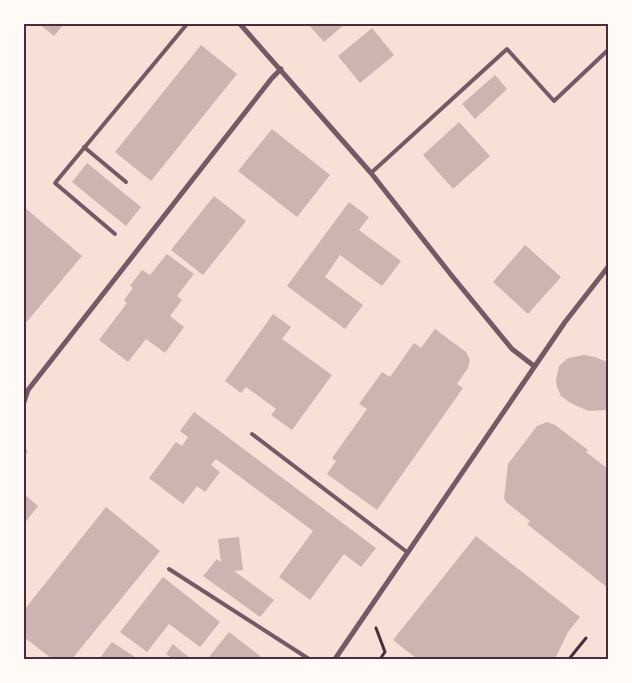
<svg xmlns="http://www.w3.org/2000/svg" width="632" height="683" font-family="Raleway,sans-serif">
  <rect width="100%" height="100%" fill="#f7e1d7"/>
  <!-- building -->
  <g fill="#ccb4b1">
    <polygon points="39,24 64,24 54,36"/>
    <polygon points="308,24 345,24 324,42"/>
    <polygon points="372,28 394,55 360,83 338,56"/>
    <polygon points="201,45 237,74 151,181 115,152"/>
    <polygon points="495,75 507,89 475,119 462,104"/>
    <polygon points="459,122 490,156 453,189 423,155"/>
    <polygon points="272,129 330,175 297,217 238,171"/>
    <polygon points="87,163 141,207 126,226 72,182"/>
    <polygon points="214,196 246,221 203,275 171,250"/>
    <polygon points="349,202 369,217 359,230 401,261 382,286 340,255 325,277 363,305 345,329 287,286"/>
    <polygon points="24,207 82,256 24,325"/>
    <polygon points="525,245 561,277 528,314 493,282"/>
    <polygon points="167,254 194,274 177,296 182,300 170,316 184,327 165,353 146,339 128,362 99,340 127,303 124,300 133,288 130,286 142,270 150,275"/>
    <polygon points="273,314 291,327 282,339 332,375 292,430 271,415 276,409 246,387 241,393 225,381"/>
    <polygon points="435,329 466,352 470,360 468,368 457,384 463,388 377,510 327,474 336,461 332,458 367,409 359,404 382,372 390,377 414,343 421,348"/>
    <polygon points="584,355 595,357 607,362 608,358 608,410 589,411 577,406 569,402 561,396 557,387 556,380 559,366 568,358"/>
    <polygon points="194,412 376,548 361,567 344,554 310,600 279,577 313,531 216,459 211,465 220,472 205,492 197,486 183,504 149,478 176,442 182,446 188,437 180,431"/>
    <polygon points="547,422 555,425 588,450 586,452 608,469 608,588 527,524 530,521 506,502 504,498 508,464 537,426"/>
    <polygon points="24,494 38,506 24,524"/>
    <polygon points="106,507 160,551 72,659 52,659 24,637 24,610"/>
    <polygon points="476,536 580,617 568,632 555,659 417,659 393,640"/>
    <polygon points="239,537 243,570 234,571 274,600 260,617 203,576 217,559 221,562 218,539"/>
    <polygon points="163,577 220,622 200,647 169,624 147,652 120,632"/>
    <polygon points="229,632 264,659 212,659 209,657"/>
    <polygon points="112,642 138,659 99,659"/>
    <polygon points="173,644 182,652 192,659 173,659 166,654"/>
  </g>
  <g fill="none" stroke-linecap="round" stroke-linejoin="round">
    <!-- path -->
    <g stroke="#4a2c40" stroke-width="3">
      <polyline points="376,628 385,652 380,659"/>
      <polyline points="569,659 586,638"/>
    </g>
    <!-- service -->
    <g stroke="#755966" stroke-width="4">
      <polyline points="84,147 126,182"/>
      <polyline points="371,173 507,49 554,101 608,50"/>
      <polyline points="115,234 55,183 187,24"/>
      <polyline points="252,434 407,552"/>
      <polyline points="169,569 309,659"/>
    </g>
    <!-- minor -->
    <g stroke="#755966" stroke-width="5">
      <polyline points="240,24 371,173 452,276 512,349 534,366"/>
      <polyline points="24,402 28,390 272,78 281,69"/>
      <polyline points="24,451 24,452"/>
      <polyline points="335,659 565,322 608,267"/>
    </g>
  </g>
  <!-- border -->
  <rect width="632" height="683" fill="none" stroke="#fffaf5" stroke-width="50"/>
  <rect x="25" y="25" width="582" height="633" fill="none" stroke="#4a2c40" stroke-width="2"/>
</svg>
